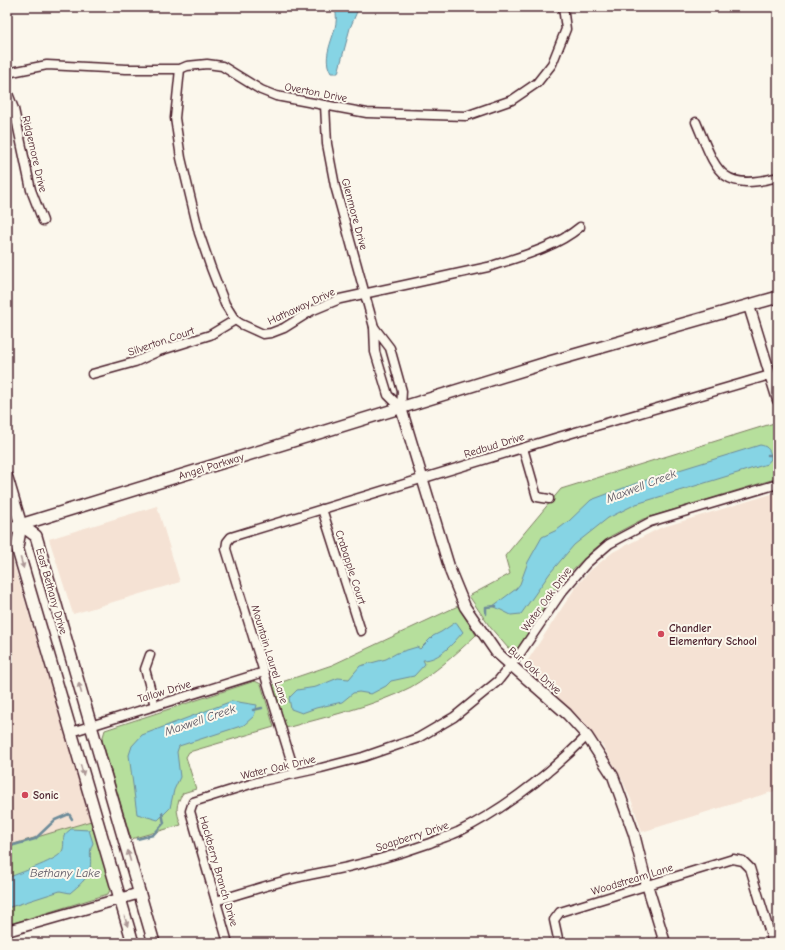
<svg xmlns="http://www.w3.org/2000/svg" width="785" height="950" font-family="'Comic Neue',sans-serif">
  <rect width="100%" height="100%" fill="#fbf7ec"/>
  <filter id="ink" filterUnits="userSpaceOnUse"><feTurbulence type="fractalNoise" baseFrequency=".025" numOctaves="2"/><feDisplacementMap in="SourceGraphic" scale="8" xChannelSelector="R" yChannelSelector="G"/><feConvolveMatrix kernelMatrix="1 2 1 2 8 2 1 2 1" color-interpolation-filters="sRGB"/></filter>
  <g filter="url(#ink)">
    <!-- built -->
    <g fill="#f5e2d4">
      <polygon points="778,492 778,790 642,832 632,802 620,775 602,745 582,720 524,666 577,585 591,570 613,552 660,528"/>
      <polygon points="157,506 180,582 73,614 49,539"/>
      <polygon points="9,548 91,821 7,846 7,549"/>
    </g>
    <!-- green -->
    <g fill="#b6df9c" stroke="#807f64">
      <polygon points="774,423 778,437 778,478 643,519 611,536 592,551 564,578 552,593 534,624 517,649 508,648 490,627 469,596 510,574 505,556 561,489"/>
      <path d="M 458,606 L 476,635 C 456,654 435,673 411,687 C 375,706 325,717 286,728 L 273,685 L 332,665 Z"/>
      <path d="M 255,681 L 261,684 L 274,727 L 189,752 L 186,757 L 196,789 L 183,793 C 175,805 176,811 181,825 L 131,839 L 102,740 L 105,730 Z"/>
      <polygon points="91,821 111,888 108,894 7,925 7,846"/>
    </g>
    <!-- water -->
    <g fill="#86d4e4" stroke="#6e8c9a">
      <path d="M 334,7 L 359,7 L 350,28 L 338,73 L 331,73 C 318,52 344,28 334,7 Z"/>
      <path d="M 760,445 C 768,446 771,451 771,459 L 767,464 L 636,504 L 608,518 L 574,545 L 550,573 L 521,614 L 511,615 L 493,606 L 516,589 L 520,584 L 528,562 L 542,537 L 557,530 L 569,521 L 591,500 L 637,483 Z"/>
      <path d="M 456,622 L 463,632 C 453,643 440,660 423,660 L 425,664 L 414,676 L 391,681 L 386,686 L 371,694 L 359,692 L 353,693 L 342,702 L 316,708 L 302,713 L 291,709 L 289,698 L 297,690 L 316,687 L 338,678 L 349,679 L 360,666 L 386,659 L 397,653 L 417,647 L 420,649 L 433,636 L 441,632 Z"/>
      <polygon points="232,701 257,705 254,716 244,725 179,746 177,752 180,777 174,790 170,808 158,820 137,814 129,755 132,746 142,735"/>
      <path d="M 71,829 L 89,830 L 93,843 C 88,852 92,859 90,868 C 88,879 78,886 70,893 L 60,891 L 7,908 L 7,878 C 19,873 53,862 61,853 C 65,848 63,841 64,835 Z"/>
    </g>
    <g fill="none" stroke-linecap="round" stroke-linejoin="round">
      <!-- stream -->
      <g stroke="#6e8c9a" stroke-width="2.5">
        <polyline points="768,455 775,455"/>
        <polyline points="486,614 486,607 496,606"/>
        <polyline points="253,710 262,708"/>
        <polyline points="137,839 153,835 164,823 162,813"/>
        <polyline points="7,847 35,839 55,820 69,814 72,819"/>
      </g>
      <!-- minor casing -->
      <g stroke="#4a1f2b" stroke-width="11">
        <g id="minor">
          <path d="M 180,69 L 175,118 L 181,158 L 199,233 L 211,268 L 225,304 L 235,320 L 241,324 L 263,334 L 271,333 L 284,328 L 311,311 L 340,299 L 488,267 C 519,257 555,248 580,227"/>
          <polyline points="7,73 47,65 126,69 180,69 187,66 207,64 222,66 261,90 276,96 367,113 466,116 512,100 537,83 552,64 566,29 563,7"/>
          <polyline points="7,91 14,109 31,190 43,221"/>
          <polyline points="325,105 327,144 335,186 374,327"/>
          <path d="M 696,122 C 716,169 719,193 778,177"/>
          <polygon points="374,327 390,348 402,391 401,408 388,395 375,352"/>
          <polyline points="92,374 135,362 159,351 210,335 235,320"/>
          <polyline points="523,448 537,497 549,499"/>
          <polyline points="322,509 361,631"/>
          <polyline points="150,655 145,669 155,706"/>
          <polyline points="71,732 264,672"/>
          <polyline points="295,773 226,549 227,542 231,537 555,438 770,375"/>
          <path d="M 216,901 C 250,891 284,879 319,873 C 356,866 394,856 430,843 C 439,839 449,836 458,832 C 506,808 549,774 587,736"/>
          <polyline points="228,943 190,811 193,802 257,782 321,768 363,757 418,738 454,717 498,681 521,652 561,593 587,563 609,544 650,522 778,484"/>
          <polyline points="559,943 554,920 560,912 733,859 743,861 750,868 773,943"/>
        </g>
      </g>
      <!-- tertiary casing -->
      <g stroke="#4a1f2b" stroke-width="13">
        <g id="tertiary">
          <polyline points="749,306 778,400"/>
          <polyline points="401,408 451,573 465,607 496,652 567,714 587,736 613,776 634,834 645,878 665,943"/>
          <polyline points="7,931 140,893"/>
        </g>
      </g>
      <!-- secondary casing -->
      <g stroke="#4a1f2b" stroke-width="14">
        <g id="secondary">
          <polyline points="7,478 21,525 17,547 133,943"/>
          <polyline points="21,525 36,536 154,943"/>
          <polyline points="7,529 546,363 778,297"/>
        </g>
      </g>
      <!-- minor -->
      <use href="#minor" stroke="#fbf7ec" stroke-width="8"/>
      <!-- tertiary -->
      <use href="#tertiary" stroke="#fbf7ec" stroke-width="10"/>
      <!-- secondary -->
      <use href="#secondary" stroke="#fbf7ec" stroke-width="11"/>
    </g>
    <!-- one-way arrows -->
    <defs><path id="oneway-solid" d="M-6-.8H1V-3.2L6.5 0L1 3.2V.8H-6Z"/></defs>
    <g fill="#ab9695">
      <use href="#oneway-solid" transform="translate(22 563) rotate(74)"/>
      <use href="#oneway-solid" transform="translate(80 688) rotate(-106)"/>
      <use href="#oneway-solid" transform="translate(82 770) rotate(74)"/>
      <use href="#oneway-solid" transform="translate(129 856) rotate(-106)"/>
      <use href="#oneway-solid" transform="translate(126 921) rotate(73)"/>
    </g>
  </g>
  <!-- markers -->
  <g fill="#d1495b" stroke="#fbf7ec" stroke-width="1.5">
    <circle cx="661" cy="634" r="4"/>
    <circle cx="25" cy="795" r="4"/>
  </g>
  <g text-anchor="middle" stroke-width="4" stroke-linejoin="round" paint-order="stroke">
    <!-- street labels -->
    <g font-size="11" fill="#4a1f2b" stroke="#fbf7ec">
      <text transform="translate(316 92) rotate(11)" y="4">Overton Drive</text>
      <text transform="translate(35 154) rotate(77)" y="4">Ridgemore Drive</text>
      <text transform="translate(355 214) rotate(75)" y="4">Glenmore Drive</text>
      <text transform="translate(301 306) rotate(-25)" y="4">Hathaway Drive</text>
      <text transform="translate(161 341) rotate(-19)" y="4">Silverton Court</text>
      <text transform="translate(494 445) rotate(-17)" y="4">Redbud Drive</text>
      <text transform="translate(211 466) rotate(-17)" y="4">Angel Parkway</text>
      <text transform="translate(351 567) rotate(72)" y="4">Crabapple Court</text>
      <text transform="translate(52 591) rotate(74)" y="4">East Bethany Drive</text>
      <text transform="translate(546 599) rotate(-54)" y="4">Water Oak Drive</text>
      <text transform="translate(270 654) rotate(73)" y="4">Mountain Laurel Lane</text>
      <text transform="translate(535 670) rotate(41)" y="4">Bur Oak Drive</text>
      <text transform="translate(164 691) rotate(-17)" y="4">Tallow Drive</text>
      <text transform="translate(278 767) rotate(-13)" y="4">Water Oak Drive</text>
      <text transform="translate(412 836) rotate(-18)" y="4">Soapberry Drive</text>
      <text transform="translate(219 871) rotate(74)" y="4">Hackberry Branch Drive</text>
      <text transform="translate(632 879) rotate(-17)" y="4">Woodstream Lane</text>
    </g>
    <!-- poi labels -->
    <g font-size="11" font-weight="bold" fill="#4a1f2b" stroke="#fbf7ec" text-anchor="start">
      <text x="669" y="632">Chandler<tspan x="669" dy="13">Elementary School</tspan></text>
      <text x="33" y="799">Sonic</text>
    </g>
    <!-- water labels -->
    <g font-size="12" font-style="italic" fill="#5c5562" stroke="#fbf7ec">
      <text transform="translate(641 486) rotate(-21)" y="4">Maxwell Creek</text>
      <text transform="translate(200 720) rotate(-19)" y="4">Maxwell Creek</text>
      <text x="65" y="877">Bethany Lake</text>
    </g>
  </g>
  <!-- margin -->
  <rect width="785" height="950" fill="none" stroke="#fbf7ec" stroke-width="24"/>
  <rect x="12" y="12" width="761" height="926" fill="none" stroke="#4a1f2b" stroke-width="1.5" filter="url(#ink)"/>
</svg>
